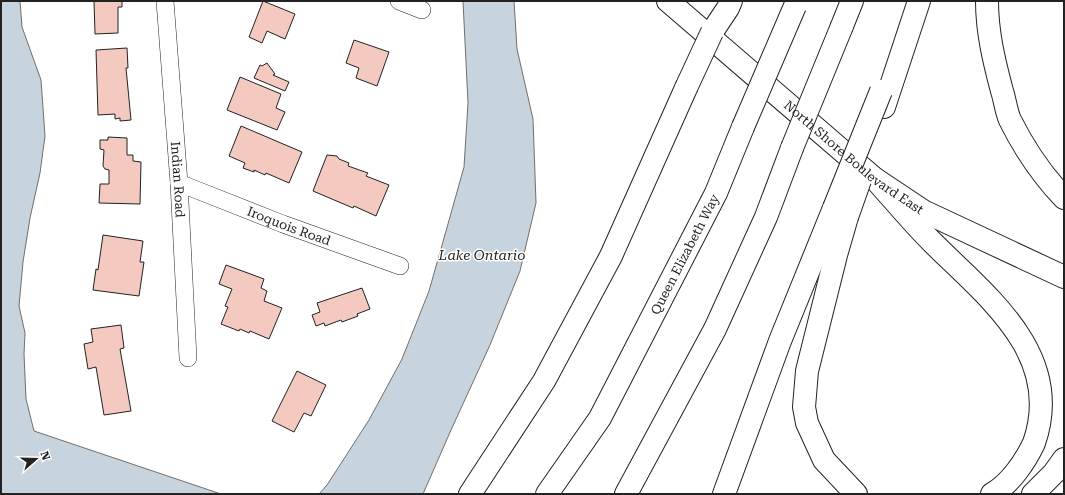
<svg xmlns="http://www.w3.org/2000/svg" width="1065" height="495" font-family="'Roboto Serif',serif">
  <rect width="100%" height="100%" fill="#fff"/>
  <!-- water -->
  <g fill="#c7d3dd" stroke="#6f6f6f">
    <polygon points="1,1 20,1 22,27 41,80 45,136 40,173 30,218 23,262 19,306 25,333 24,354 26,399 34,431 221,494 1,494"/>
    <polygon points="463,1 514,1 517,49 533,119 536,203 520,271 490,345 451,430 423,494 319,494 327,485 369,420 402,359 429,291 448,224 464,167 468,103"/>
  </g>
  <!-- building -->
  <g fill="#f3c9c0" stroke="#222">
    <polygon points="94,1 122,1 122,7 118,7 118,33 95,34"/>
    <polygon points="263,1 295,14 285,39 267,31 262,43 249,37"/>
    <polygon points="354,40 389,52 377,86 356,78 359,68 346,63"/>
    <polygon points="127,48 128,68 126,68 131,120 120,121 120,118 115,119 115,114 98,115 96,50"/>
    <polygon points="267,63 275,74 273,75 289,82 285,91 254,78 260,65 262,66"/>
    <polygon points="240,77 281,94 276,108 285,112 277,130 227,110"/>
    <polygon points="241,126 302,152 289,183 266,173 265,175 254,170 254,172 243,168 245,163 229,156"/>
    <polygon points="108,137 127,138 127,155 133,155 133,161 141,162 140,204 99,203 100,184 109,184 109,170 105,169 103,166 104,150 100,149 100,140 108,140"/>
    <polygon points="327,155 337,156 339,159 349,163 348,166 368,173 366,176 389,185 376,216 354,206 353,208 313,191"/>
    <polygon points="103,235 143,241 140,262 144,262 139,296 93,290 96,269 98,270"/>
    <polygon points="226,265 264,279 261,288 267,291 264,301 282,308 269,339 250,331 249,333 240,329 239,331 221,324 228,307 225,306 232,289 219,284"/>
    <polygon points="362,288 370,309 357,314 358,316 342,322 341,320 325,326 324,323 316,326 312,315 320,312 317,303"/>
    <polygon points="121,325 124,348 120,349 131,411 104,415 96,367 88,369 84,344 93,342 91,329"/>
    <polygon points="297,371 326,385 311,416 304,413 294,432 272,421"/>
  </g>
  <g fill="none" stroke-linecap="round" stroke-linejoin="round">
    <!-- street casing -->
    <g stroke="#222" stroke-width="18">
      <g id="street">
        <path id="s1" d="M 165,1 L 179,183 L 188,358"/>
        <polyline points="399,1 422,10"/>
        <path id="s2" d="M 179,183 L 283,224 L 400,266"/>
      </g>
    </g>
    <!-- primary casing -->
    <g stroke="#222" stroke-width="24">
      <g id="primary">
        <path id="s3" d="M 668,1 L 875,179 L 923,211 L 1064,277"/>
      </g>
    </g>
    <!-- highway casing -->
    <g stroke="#222" stroke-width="24">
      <g id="highway">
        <path d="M 987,1 C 987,32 994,61 1002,91 C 1005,100 1006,111 1010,120 C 1024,148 1042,175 1064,198"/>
        <polyline points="842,26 852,1"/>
        <polyline points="712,32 728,8 731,1"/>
        <polyline points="884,107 919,1"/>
        <path d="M 875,179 C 894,200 912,222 932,242 C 986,296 1065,354 1034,443 C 1025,462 1010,484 992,494"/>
        <polyline points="847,217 836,255 807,371 804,407 807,423 824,460 856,494"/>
        <polyline points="470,494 544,381 611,256 686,88"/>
        <path id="s4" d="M 547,494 L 600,418 L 716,193 L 743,127"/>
        <polyline points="626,494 715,329 766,217 792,148"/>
        <polyline points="724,494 780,341 834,208"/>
        <polyline points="1033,494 1054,473 1064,459"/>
      </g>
    </g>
    <!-- street -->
    <use href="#street" stroke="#fff" stroke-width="17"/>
    <!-- primary -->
    <use href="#primary" stroke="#fff" stroke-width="22"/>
    <!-- highway -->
    <use href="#highway" stroke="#fff" stroke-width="22"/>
    <!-- highway-bridge casing -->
    <g stroke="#222" stroke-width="24" stroke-linecap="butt">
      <g id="highway-bridge">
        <polyline points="686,88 712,32"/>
        <polyline points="743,127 795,6"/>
        <polyline points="792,148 842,26"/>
        <polyline points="834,208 881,91"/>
        <polyline points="847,217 860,180"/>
      </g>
    </g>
    <!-- highway-bridge -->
    <use href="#highway-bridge" stroke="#fff" stroke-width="22"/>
  </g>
  <g text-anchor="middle" stroke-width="3" stroke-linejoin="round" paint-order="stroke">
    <!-- street labels -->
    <g font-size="13" fill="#222" stroke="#fff">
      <text dy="5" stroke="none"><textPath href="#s3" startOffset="243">North Shore Boulevard East</textPath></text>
      <text dy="5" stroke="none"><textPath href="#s1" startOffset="179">Indian Road</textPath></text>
      <text dy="5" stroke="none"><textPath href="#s2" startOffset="118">Iroquois Road</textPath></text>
      <text dy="5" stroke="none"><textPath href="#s4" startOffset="277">Queen Elizabeth Way</textPath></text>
    </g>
    <!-- water labels -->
    <g font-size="14" font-style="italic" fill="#222" stroke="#fff">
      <text x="482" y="260">Lake Ontario</text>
    </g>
  </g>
  <!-- border -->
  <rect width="1065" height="495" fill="none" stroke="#222222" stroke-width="4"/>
  <!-- north arrow -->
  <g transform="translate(36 459) rotate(70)" stroke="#ffffff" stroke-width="3" paint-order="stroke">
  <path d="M0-3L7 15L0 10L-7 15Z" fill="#222222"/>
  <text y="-6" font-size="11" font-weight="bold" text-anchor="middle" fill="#222222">N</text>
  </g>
</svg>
